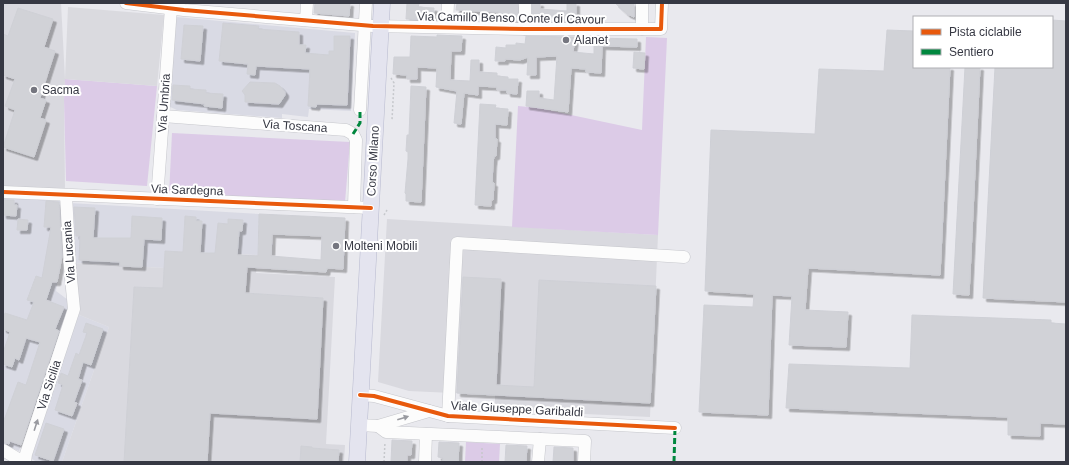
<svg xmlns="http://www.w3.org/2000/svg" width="1069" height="465" font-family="Arial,sans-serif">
  <defs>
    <filter id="shadow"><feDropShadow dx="3.5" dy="3.5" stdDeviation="0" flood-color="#0004"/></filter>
  </defs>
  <rect width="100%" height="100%" fill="#e9e9ee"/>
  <!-- residential -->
  <g fill="#d9dae4">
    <polygon points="176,17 355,33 351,111 309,109 308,117 282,114 282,118 177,110 168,106"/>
    <polygon points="3,198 61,201 65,238 56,291 68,300 67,319 19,451 3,445"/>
    <polygon points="70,203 259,214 258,255 165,251 164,268 73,263"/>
    <polygon points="77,314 109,327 62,462 37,462 32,459 29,453"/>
  </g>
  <!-- industrial -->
  <g fill="#d9d9df">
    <polygon points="3,3 61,3 65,79 64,100 65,190 3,188"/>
    <polygon points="387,219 658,235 650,417 495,410 495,395 409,391 378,382"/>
    <polygon points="165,251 258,255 256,273 335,277 326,444 345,445 344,462 62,462 109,327 77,314 73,263 164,268"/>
  </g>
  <!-- green -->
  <g fill="#dccbe7">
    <polygon points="646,37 667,38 658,235 512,227 518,106 538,108 642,130"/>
    <polygon points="65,79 157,86 147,186 66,181 64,100"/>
    <polygon points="172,133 350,142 345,202 169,195"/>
    <polygon points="466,442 500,444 499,462 465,462"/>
  </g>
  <!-- parking -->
  <polygon fill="#dadadf" points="68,7 164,15 157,86 65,79"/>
  <!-- building -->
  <g fill="#d1d2d7" stroke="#cfd0d6" fill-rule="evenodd" filter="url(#shadow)">
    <polygon points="315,3 350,3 349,16 314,13"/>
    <polygon points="407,3 419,4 418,7 434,8 433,20 406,19"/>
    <polygon points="457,3 518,3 518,21 498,21 499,12 456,10"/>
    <polygon points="532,3 540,3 540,9 567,11 567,3 576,3 576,22 532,22"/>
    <polygon points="615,3 634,3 634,17 627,14"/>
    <polygon points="18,8 53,19 44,47 55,51 40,98 46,100 40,118 46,120 34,157 3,147 15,110 5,106 15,79 3,75 3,34 8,36"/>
    <polygon points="1052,20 1066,21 1066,302 983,298 995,67 1052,67"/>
    <polygon points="223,23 259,26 258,29 299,32 299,45 306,45 305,53 329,55 329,51 334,51 334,36 350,36 347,105 317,104 316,107 308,106 310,69 256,66 255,75 247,74 248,64 219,61"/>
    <polygon points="184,25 203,26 200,61 181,59"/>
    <polygon points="887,30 914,31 914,67 950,67 940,275 808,268 805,310 848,312 846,347 789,345 792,296 772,295 768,415 699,412 704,305 753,307 754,294 705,291 711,130 815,134 819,69 884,71"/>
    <polygon points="437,35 462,36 461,51 451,51 450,80 470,81 471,60 479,60 479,72 497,73 497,76 508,77 508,79 518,79 517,94 507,93 507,90 497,90 497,87 478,86 478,95 464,93 461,124 454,123 457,91 436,87 437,68 417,67 417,79 407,79 407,75 393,74 394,57 410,57 411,36 437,37"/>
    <polygon points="526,36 575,37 573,52 594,54 594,38 637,39 637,47 602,46 601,73 586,72 586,69 571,68 568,112 526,106 527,91 539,91 539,98 554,100 557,56 536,57 536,75 527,75 528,57 520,60 505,59 505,61 495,61 496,47 506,48 506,45 516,45 516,43 525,44"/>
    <polygon points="634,52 645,53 644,69 633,68"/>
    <polygon points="965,67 980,67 969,295 953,294"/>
    <polygon points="250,82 275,83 280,86 285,92 285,95 279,104 245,102 245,95 242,91"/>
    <polygon points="173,85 190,86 190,89 206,90 206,93 223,94 222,108 204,106 205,104 172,100"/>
    <polygon points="411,86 426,87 421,202 406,201 406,194 405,193 408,159 408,152 406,151 407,135 409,135"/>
    <polygon points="480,104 496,105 495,108 508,109 507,125 495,124 495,139 497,139 496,156 494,156 493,163 492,183 494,183 493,200 491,200 491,206 475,205"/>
    <polygon points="3,200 14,200 14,205 17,205 16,216 3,215"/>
    <polygon points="46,201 59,202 62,256 57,282 52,282 46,300 64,307 55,329 59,331 21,445 10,441 9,444 3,442 3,423 18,382 26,385 40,342 26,338 19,360 15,358 12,367 3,364 3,353 10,332 3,329 3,319 5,313 27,320 34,302 27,300 36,276 42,278 51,227 44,227"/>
    <polygon points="74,207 95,208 93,238 131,238 132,216 162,218 161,240 144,239 142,267 120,266 120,262 79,260 80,236 76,236"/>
    <path d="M 259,214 L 345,218 L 343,269 L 327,268 L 326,272 L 247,267 L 245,293 L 323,298 L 317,419 L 210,413 L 207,462 L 124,462 L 134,287 L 163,288 L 165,251 L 183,252 L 185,216 L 196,217 L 196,221 L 202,221 L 200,253 L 215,253 L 218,223 L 228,224 L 228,219 L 243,220 L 242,231 L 239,231 L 237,255 L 258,256 ZM 272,234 L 322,236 L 321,260 L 271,256 Z"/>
    <polygon points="18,219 28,220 27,230 17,230"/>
    <polygon points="463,277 501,279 496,385 534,387 539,280 656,286 650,403 457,393"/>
    <polygon points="912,315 1051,320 1051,323 1066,324 1066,424 1040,423 1040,436 1008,435 1008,417 786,408 789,364 910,368"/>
    <polygon points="86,323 103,329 91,365 83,362 78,379 82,380 74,402 77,403 72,416 55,410 63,385 58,383 61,373 68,376 76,353 79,355 87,333 83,332"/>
    <polygon points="46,423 64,429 53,461 35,455"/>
    <polygon points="392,440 412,441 411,455 407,455 407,462 391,462"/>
    <polygon points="439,442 459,443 458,462 443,462 443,458 438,457"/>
    <polygon points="506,445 527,446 526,461 505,462"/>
    <polygon points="301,446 312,447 312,448 339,450 338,462 300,462"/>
    <polygon points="554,447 573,448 573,462 553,462"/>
  </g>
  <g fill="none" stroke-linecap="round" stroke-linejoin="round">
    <!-- minor casing -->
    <g stroke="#c6c7cc" stroke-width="13">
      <g id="minor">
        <polyline points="126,3 184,10 373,26 525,29 661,29 662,3"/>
        <polyline points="306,20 307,3"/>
        <polyline points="447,27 448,3"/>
        <polyline points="525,29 525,3"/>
        <polyline points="642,29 642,3"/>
        <polyline points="360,110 366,3"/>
        <polyline points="163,116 346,130 353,134 356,140 354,207"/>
        <polyline points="3,192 371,208"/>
        <polyline points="157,199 171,8"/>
        <polyline points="360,395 374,396 448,416 675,428"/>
        <polyline points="448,416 457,243 684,257"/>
        <polyline points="359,425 378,426 429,411"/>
        <polyline points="378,426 386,432 585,441 584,462"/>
        <polyline points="3,450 23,462"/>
        <polyline points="25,462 26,454 74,309 70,268 66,195"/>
        <polyline points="425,462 426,434"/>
        <polyline points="538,462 540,439"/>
      </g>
    </g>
    <!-- major casing -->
    <g stroke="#b8bacf" stroke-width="17">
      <polyline id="major" points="357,462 382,3"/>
    </g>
    <!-- path -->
    <g stroke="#c6c8cc" stroke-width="1.5" stroke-dasharray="2 2" stroke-linecap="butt">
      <polyline points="391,78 394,83 392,120"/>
      <polyline points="384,215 387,210"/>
      <polyline points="384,462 385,442"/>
      <polyline points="482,462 482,446"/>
    </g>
    <!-- minor -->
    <use href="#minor" stroke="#fcfcfc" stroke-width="12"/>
    <!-- major -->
    <use href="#major" stroke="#e4e4ef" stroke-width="16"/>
    <!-- quiet -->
    <g stroke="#00873e" stroke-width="3" stroke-dasharray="6 3" stroke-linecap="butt">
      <polyline points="353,134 360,123 360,110"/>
      <polyline points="674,462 675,428"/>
    </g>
    <!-- cycleway casing -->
    <g stroke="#fff" stroke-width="6">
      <g id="cycleway">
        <polyline points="126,3 184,10 373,26 525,29 661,29 662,3"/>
        <polyline points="3,192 371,208"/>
        <polyline points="360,395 374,396 448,416 675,428"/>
      </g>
    </g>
    <!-- cycleway -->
    <use href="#cycleway" stroke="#e8590c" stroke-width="4"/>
  </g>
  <!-- one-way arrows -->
  <defs><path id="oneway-solid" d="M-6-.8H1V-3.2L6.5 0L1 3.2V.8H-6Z"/></defs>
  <g fill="#999aa0">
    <use href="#oneway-solid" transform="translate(403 418) rotate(-17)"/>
    <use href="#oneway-solid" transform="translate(36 425) rotate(-72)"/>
  </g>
  <!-- markers -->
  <g fill="#75767f" stroke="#fff" stroke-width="1.5">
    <circle cx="566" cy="40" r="4"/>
    <circle cx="34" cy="90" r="4"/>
    <circle cx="336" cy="246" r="4"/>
  </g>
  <g text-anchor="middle" stroke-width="4" stroke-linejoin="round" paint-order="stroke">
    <!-- street labels -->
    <g font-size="12" fill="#363843" stroke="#fff">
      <text transform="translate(511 18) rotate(1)" y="4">Via Camillo Benso Conte di Cavour</text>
      <text transform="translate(164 103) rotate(-86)" y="4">Via Umbria</text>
      <text transform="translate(295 126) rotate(4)" y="4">Via Toscana</text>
      <text transform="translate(373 161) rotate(-87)" y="4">Corso Milano</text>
      <text transform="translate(187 190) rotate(2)" y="4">Via Sardegna</text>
      <text transform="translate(69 252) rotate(-94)" y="4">Via Lucania</text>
      <text transform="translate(49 385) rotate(-72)" y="4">Via Sicilia</text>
      <text transform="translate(517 409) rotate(3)" y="4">Viale Giuseppe Garibaldi</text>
    </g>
    <!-- poi labels -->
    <g font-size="12" fill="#363843" stroke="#fff" text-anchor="start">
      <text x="574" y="44">Alanet</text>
      <text x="42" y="94">Sacma</text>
      <text x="344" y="250">Molteni Mobili</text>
    </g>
  </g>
  <!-- border -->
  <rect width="1069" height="465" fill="none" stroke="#363843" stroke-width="8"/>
  <!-- legend -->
  <rect x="913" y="16" width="140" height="52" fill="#ffffff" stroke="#afafb4"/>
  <rect x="921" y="29" width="20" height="6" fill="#e8590c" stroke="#afafb4"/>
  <text x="949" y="36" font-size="12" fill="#363843">Pista ciclabile</text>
  <rect x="921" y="49" width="20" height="6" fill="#00873e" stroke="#afafb4"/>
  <text x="949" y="56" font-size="12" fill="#363843">Sentiero</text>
</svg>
